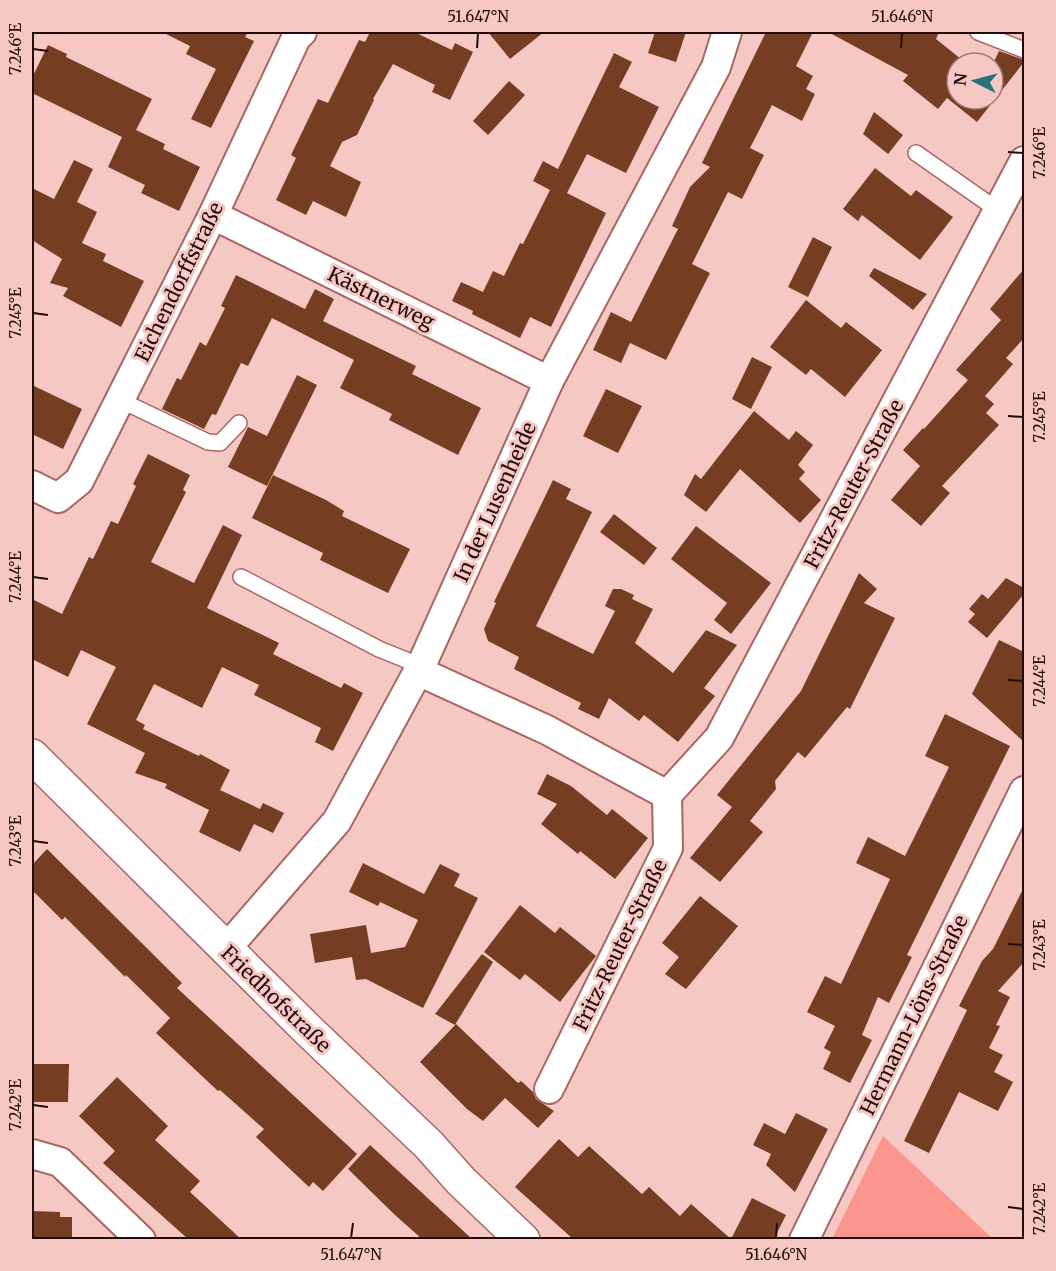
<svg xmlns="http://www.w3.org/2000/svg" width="1056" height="1271" font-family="Merriweather,serif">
  <rect width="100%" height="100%" fill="#f6c8c3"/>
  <!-- green -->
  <polygon fill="#fa968d" points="883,1136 993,1239 832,1239"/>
  <!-- building -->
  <g fill="#753d22">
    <polygon points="162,32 248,32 245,37 254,41 211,128 191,119 216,69 186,54 190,46"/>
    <polygon points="370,32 414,32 452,50 455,43 473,52 450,100 432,92 435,85 393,64 373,99 374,100 357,135 342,142 330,166 361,182 346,217 313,201 306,215 276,200 296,158 291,155 318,99 328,103 359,40 365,42"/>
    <polygon points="488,32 544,32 510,59"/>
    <polygon points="655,32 686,32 676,62 648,53"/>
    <polygon points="766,32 813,32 796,66 813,76 806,89 815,94 802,121 772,105 750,148 764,155 742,199 728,192 692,264 710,273 666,360 630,343 621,363 593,350 611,312 631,322 678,229 672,226 690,187 710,167 702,163"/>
    <polygon points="828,32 939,32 936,39 966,63 957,63 957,99 993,99 993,64 999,51 1024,60 1024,62 977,122 947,98 938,109 903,81 908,75"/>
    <polygon points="48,45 67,54 66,57 152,99 136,130 165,144 163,149 200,167 179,211 141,193 145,185 108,167 122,137 32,93 32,78"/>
    <polygon points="614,53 632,62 619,87 659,107 626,173 587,154 567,193 606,213 551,327 530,317 520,338 472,314 473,311 452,301 461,282 483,292 493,271 504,276 520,243 523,244 550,190 533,181 543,161 558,169"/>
    <polygon points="509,81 525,95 488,135 473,121"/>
    <polygon points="874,112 903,135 888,154 863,134"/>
    <polygon points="74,160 93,169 77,202 97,212 82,243 106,254 103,261 144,281 121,327 63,296 68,288 50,283 62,259 32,240 32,188 54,199"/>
    <polygon points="875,168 911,196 916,190 953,217 920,260 862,215 858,221 843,209"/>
    <polygon points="813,237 832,247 808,297 788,287"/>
    <polygon points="874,268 927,294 913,310 869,276"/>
    <polygon points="1024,269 1024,338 1006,358 1013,364 985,396 994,404 986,413 999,425 942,486 950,493 921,526 891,500 920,466 903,450 923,428 924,429 968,380 956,370 1001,320 990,309"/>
    <polygon points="236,275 305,309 315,289 334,299 323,321 416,366 412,374 481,408 458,455 389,420 392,414 340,388 354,360 272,318 248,366 241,363 216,415 212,414 204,429 162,409 177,378 181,380 200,342 206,346 225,308 221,306"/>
    <polygon points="806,300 841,328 846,322 882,350 845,397 811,369 806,375 770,347"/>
    <polygon points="752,357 772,367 751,409 732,399"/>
    <polygon points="297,375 317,385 267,486 228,467 248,427 267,436"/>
    <polygon points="32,385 82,409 63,449 32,434"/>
    <polygon points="606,389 642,406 618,453 583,436"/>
    <polygon points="754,411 789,440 796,431 813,445 798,465 805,472 799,479 821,500 800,523 740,469 706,512 684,495 695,474 701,479"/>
    <polygon points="148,454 190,475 183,490 186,492 151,562 194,583 223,525 242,535 207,608 279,643 273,654 341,688 344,683 363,693 333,751 315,742 321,728 254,695 259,685 222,667 202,708 154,684 136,720 145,725 143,729 199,756 200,754 230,770 220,790 260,809 263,803 284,813 273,833 254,824 240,852 199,832 209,810 165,788 167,784 135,773 145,753 87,724 116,667 81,650 68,677 32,659 32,599 62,614 89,557 93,559 111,521 118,524 136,486 133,484"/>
    <polygon points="273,475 326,500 344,511 342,516 410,549 388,593 320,560 323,553 252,518"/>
    <polygon points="553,480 571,489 566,499 592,512 536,626 593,654 615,611 605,606 613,589 621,589 634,595 632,599 653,609 635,643 673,673 706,630 737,645 704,688 715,696 678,742 644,715 639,721 609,698 599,719 578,709 581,703 514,669 519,657 488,641 484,629 496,603 494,602"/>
    <polygon points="614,514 657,548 644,565 600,532"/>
    <polygon points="696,526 771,583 731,634 714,620 727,603 671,559"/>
    <polygon points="859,573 877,589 864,603 895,618 850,709 847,707 805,758 798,752 775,781 776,789 750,821 763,832 720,882 690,858 732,807 717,795 801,691"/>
    <polygon points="1006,578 1024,588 1024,594 987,638 968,622 975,614 969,609 982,594 988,599"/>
    <polygon points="999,640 1024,652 1024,742 972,694"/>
    <polygon points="945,714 1010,746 907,955 912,957 889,1003 878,997 862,1035 872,1040 850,1083 823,1069 831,1052 824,1048 835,1026 807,1012 825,976 841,984 890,879 856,863 868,837 905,856 949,767 925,756"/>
    <polygon points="547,774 571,786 607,815 612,809 648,838 615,879 580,851 578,854 541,824 557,804 537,794"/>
    <polygon points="47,849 182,983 177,988 357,1154 323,1191 313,1182 309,1187 256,1137 264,1129 220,1090 218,1091 156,1033 170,1018 126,975 125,977 65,917 62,920 32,890 32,865"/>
    <polygon points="363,863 424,894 440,864 460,874 454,886 478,898 423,1008 366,979 356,980 352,957 315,963 310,934 366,925 371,953 405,947 418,920 380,902 378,906 349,892"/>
    <polygon points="1024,887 1024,962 998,991 1010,997 996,1025 1000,1026 989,1048 1003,1055 994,1072 1013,1082 998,1111 959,1092 929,1153 904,1141 967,1010 959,1006 982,961 993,949"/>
    <polygon points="700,896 738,926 686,989 665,974 679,957 662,943"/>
    <polygon points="520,905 555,933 560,927 596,956 560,1002 525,974 520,980 484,952"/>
    <polygon points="482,954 493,962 455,1025 435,1014"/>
    <polygon points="456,1024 518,1083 521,1081 533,1092 536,1099 554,1111 538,1128 505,1098 483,1121 467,1109 420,1062"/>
    <polygon points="32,1064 69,1064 68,1102 32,1102"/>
    <polygon points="117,1077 168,1126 155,1140 200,1181 190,1192 241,1239 188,1239 103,1163 115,1151 79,1116"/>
    <polygon points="796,1113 828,1129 795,1192 766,1165 771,1154 753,1145 764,1123 785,1134"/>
    <polygon points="559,1139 578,1157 589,1146 642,1194 649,1187 680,1216 691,1204 731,1239 573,1239 515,1187"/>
    <polygon points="370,1145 419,1190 472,1239 422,1239 395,1215 348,1169"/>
    <polygon points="752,1198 786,1215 774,1239 731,1239"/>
    <polygon points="32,1211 60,1212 60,1217 72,1217 72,1239 32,1239"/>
  </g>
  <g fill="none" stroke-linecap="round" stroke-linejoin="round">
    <!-- service casing -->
    <g stroke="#a96660" stroke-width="18">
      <g id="service">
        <polyline points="978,32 1024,50"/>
        <polyline points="916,153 999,211"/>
        <polyline points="120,400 208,442 220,443 239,423"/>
        <polyline points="241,577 379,649 421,666"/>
      </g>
    </g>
    <!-- minor casing -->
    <g stroke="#a96660" stroke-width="32">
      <g id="minor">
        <polyline points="213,215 549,381"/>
        <polyline points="32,485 58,498 79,481 213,215 296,38 302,32"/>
        <polyline points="418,671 547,730 667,795 668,848 549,1089"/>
        <polyline points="667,795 719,738 1024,161"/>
        <polyline points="226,949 337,821 421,666 549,381 716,67 727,32"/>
        <polyline points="32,1154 60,1162 141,1240"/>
        <polyline points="804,1240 1024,791"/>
      </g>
    </g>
    <!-- secondary casing -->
    <g stroke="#a96660" stroke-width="36">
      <polyline id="secondary" points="32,756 307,1029 429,1145 461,1181 523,1240"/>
    </g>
    <!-- service -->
    <use href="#service" stroke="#fff" stroke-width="15"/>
    <!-- minor -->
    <use href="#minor" stroke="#fff" stroke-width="28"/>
    <!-- secondary -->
    <use href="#secondary" stroke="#fff" stroke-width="33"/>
  </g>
  <!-- ticks -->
  <path fill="none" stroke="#240b09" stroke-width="2" d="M 477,48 L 478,33M 901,48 L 902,33M 33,49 L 48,51M 1008,152 L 1023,153M 33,313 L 48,315M 1008,416 L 1023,417M 33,577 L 48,579M 1008,680 L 1023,681M 33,841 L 48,843M 1008,944 L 1023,945M 33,1105 L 48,1107M 1008,1207 L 1023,1209M 351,1238 L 353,1223M 776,1238 L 777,1223"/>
  <g text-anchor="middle" stroke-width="6" stroke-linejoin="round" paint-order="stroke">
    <!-- street labels -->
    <g font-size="20" fill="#240b09" stroke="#f6c8c3">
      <text transform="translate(179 282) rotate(-64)" y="7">Eichendorffstraße</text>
      <text transform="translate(381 298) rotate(26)" y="7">Kästnerweg</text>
      <text transform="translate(854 484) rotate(-62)" y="7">Fritz-Reuter-Straße</text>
      <text transform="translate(495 502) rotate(-66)" y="7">In der Lusenheide</text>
      <text transform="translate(620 945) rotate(-64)" y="7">Fritz-Reuter-Straße</text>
      <text transform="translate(276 999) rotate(44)" y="7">Friedhofstraße</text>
      <text transform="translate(914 1015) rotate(-64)" y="7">Hermann-Löns-Straße</text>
    </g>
  </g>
  <!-- border -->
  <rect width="1056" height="1271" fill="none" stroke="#f6c8c3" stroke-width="66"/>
  <!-- north arrow -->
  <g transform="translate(975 81) rotate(276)"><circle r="28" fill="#f6c8c3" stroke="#a27c79" stroke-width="1.5"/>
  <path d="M0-4.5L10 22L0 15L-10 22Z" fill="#28727a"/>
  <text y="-9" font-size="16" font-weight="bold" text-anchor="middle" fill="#240b09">N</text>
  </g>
  <rect x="33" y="33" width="990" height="1205" fill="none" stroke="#240b09" stroke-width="2"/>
  <g font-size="15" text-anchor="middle" fill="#240b09">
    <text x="478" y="22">51.647°N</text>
    <text x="902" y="22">51.646°N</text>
    <text transform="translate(16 49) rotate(-90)" y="5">7.246°E</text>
    <text transform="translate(1040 153) rotate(-90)" y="5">7.246°E</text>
    <text transform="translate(16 313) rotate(-90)" y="5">7.245°E</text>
    <text transform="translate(1040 417) rotate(-90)" y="5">7.245°E</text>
    <text transform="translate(16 577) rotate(-90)" y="5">7.244°E</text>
    <text transform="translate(1040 681) rotate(-90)" y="5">7.244°E</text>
    <text transform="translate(16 841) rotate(-90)" y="5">7.243°E</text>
    <text transform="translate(1040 945) rotate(-90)" y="5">7.243°E</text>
    <text transform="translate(16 1105) rotate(-90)" y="5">7.242°E</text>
    <text transform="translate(1040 1209) rotate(-90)" y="5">7.242°E</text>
    <text x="351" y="1260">51.647°N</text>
    <text x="776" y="1260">51.646°N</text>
  </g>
</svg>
